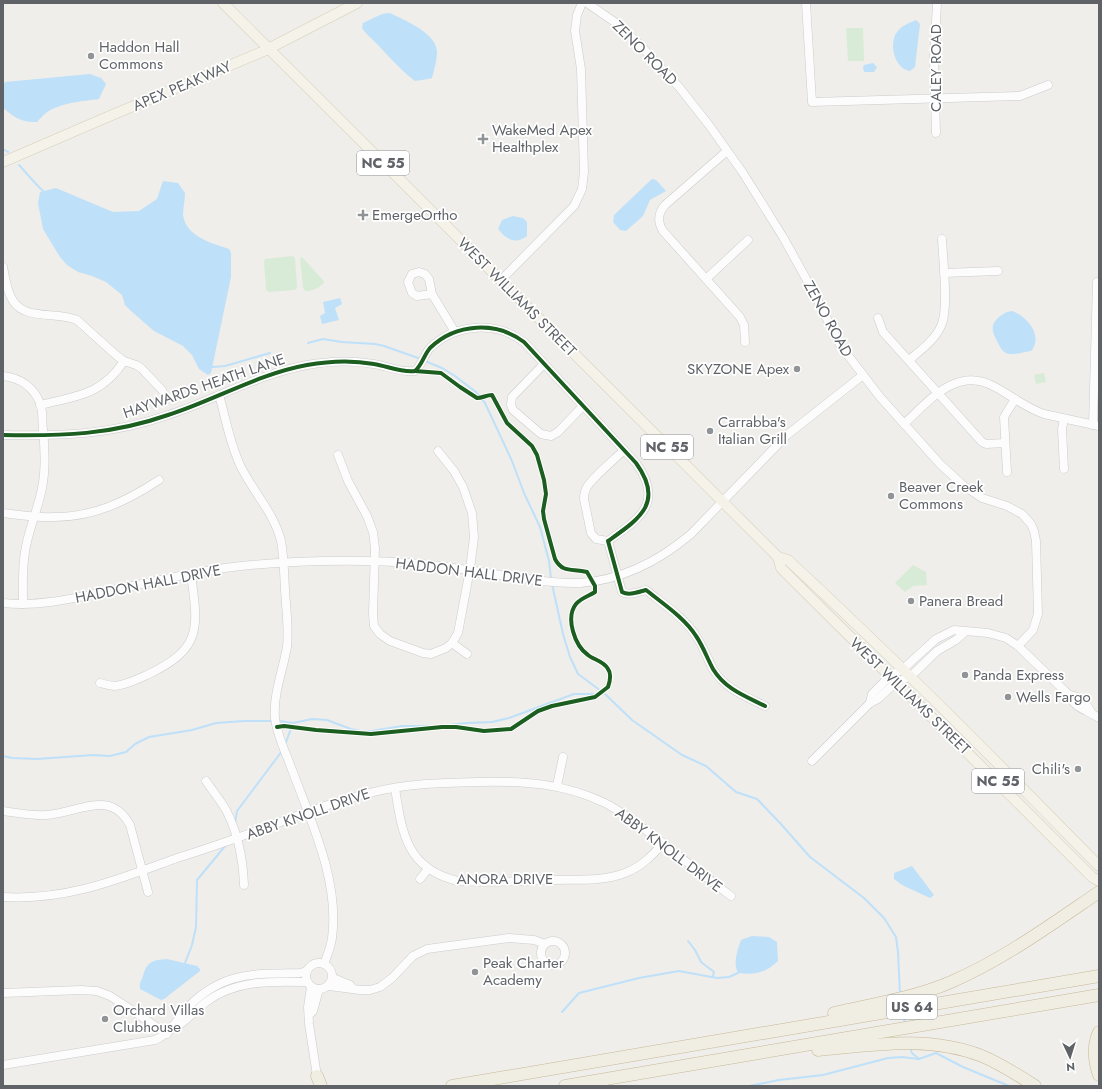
<svg xmlns="http://www.w3.org/2000/svg" width="1102" height="1089" font-family="Jost,sans-serif">
  <rect width="100%" height="100%" fill="#efeeea"/>
  <!-- green -->
  <g fill="#d8ebd6">
    <polygon points="846,28 863,28 864,61 848,61"/>
    <polygon points="292,256 295,258 297,287 295,290 269,292 266,290 264,262 265,259"/>
    <path d="M 302,257 L 323,280 L 324,283 C 320,287 311,292 305,291 L 303,288 L 300,258 Z"/>
    <polygon points="1044,373 1046,382 1036,384 1034,375"/>
    <polygon points="913,565 926,572 927,585 913,586 905,592 895,583"/>
  </g>
  <!-- water -->
  <g fill="#bfe0f9">
    <path d="M 390,13 C 404,20 437,33 437,52 C 437,60 434,70 432,78 L 428,79 L 415,81 C 399,69 388,55 374,41 C 370,37 365,33 362,28 L 363,23 L 382,14 Z"/>
    <path d="M 916,20 L 920,24 L 915,67 L 910,71 C 895,69 888,44 897,32 C 901,26 909,23 916,20 Z"/>
    <polygon points="873,63 877,67 874,72 864,72 863,67 864,65"/>
    <path d="M 90,74 L 101,78 L 106,84 L 99,99 C 83,101 59,103 46,113 C 43,115 40,119 37,122 C 22,123 14,117 3,108 L 3,86 L 5,82 Z"/>
    <polygon points="652,179 656,180 666,191 650,200 643,216 626,231 620,230 613,222 614,215"/>
    <path d="M 163,181 L 178,183 L 185,193 C 185,200 183,208 183,215 C 186,237 212,243 229,249 L 231,253 L 231,277 L 211,373 L 208,375 L 199,369 L 192,355 L 183,346 L 154,331 L 131,311 L 125,305 L 122,295 L 106,282 L 92,276 L 78,272 L 67,265 L 60,257 L 43,229 L 38,203 L 40,192 L 56,188 L 113,212 L 139,211 L 157,199 Z"/>
    <path d="M 513,216 L 523,218 L 527,222 L 527,236 C 515,245 506,239 498,229 L 502,220 Z"/>
    <polygon points="340,298 342,304 335,308 339,320 322,324 320,316 325,313 323,302"/>
    <path d="M 1012,311 C 1027,316 1044,336 1031,351 C 1024,352 1012,356 1006,353 C 1002,351 1000,347 998,343 C 993,333 989,326 998,318 C 1003,314 1005,312 1012,311 Z"/>
    <polygon points="912,866 934,895 930,898 902,885 894,879 894,873"/>
    <path d="M 752,936 L 769,937 L 777,942 L 778,961 C 766,973 754,975 738,973 C 733,963 737,951 741,940 Z"/>
    <path d="M 167,959 L 197,966 L 200,969 L 200,971 L 164,999 L 161,1000 L 140,989 C 139,984 141,981 143,976 C 147,962 152,960 167,959 Z"/>
  </g>
  <g fill="none" stroke-linecap="round" stroke-linejoin="round">
    <!-- stream -->
    <g stroke="#bfe0f9" stroke-width="2">
      <polyline points="3,149 8,152"/>
      <polyline points="19,165 36,184 45,193"/>
      <polyline points="308,343 323,339 342,342 375,344 384,346 421,359"/>
      <polyline points="425,361 442,368 455,376 476,392 485,403 512,461 524,493 540,527 549,561 551,579"/>
      <polyline points="211,365 212,367 225,366 270,353"/>
      <polyline points="552,584 563,634 570,657 578,674 605,694 632,720 682,755 706,766 736,792 757,799 780,823 810,857 864,898 884,918 896,937 898,952 900,995"/>
      <polyline points="279,721 293,723 312,719 327,720 351,729 365,732 402,726 439,726 467,723 492,722 509,718 574,694 604,694"/>
      <polyline points="285,745 293,723"/>
      <polyline points="3,756 12,758 37,759 93,755 110,756 126,752 135,744 149,737 192,730 216,723 244,721 274,721"/>
      <polyline points="235,823 237,811 282,751"/>
      <polyline points="688,941 695,950 701,962 714,972 713,976"/>
      <polyline points="185,963 192,945 196,927 197,880 226,845"/>
      <polyline points="562,1012 579,993 639,978 679,971 717,978 729,977 738,973"/>
      <polyline points="903,1013 905,1024"/>
      <polyline points="910,1048 912,1053 919,1059"/>
      <polyline points="749,1086 779,1080 823,1075 888,1058 902,1057 919,1059 936,1053 963,1067 1009,1086"/>
    </g>
    <!-- minor casing -->
    <g stroke="#cbcccc" stroke-width="9">
      <g id="minor">
        <polyline points="587,3 619,25 640,45 679,87 709,125 743,173 783,237 814,293 840,345 880,397 940,464 964,486 982,498 1007,506 1022,514 1031,524 1034,531 1036,541 1038,614 1033,630 1018,646"/>
        <polyline points="806,3 812,102 1020,96 1048,85"/>
        <polyline points="936,133 934,58 937,3"/>
        <path d="M 727,151 L 665,205 C 658,213 657,221 663,231 L 740,317 L 744,325 L 745,342"/>
        <path d="M 3,267 C 5,276 6,286 10,295 C 21,323 55,310 77,320 L 116,355 L 124,361 L 136,365 L 141,368 L 162,390"/>
        <polyline points="944,273 998,271"/>
        <polyline points="706,279 748,240"/>
        <polyline points="501,280 574,206 582,189 584,172 581,69 575,31 577,15 582,3"/>
        <polyline points="432,294 417,296 412,293 408,282 412,274 419,272 425,274 429,279 432,294 455,332"/>
        <polyline points="878,318 883,332 982,442 986,444 1005,443"/>
        <path d="M 909,360 C 920,351 935,340 941,326 C 949,310 943,260 942,239"/>
        <polyline points="544,364 512,397 511,405 513,410 541,434 551,436 558,432 583,406"/>
        <path d="M 3,376 C 21,378 35,388 41,406 C 43,414 42,423 43,430 C 45,450 46,469 42,488 C 38,510 28,530 25,552 C 22,569 23,587 23,604"/>
        <path d="M 219,395 C 226,419 230,445 241,467 C 254,493 274,513 281,541 C 284,557 284,574 285,590 C 286,608 289,628 287,647 C 283,670 273,694 275,718 C 277,735 285,751 291,767 C 310,819 340,881 332,938 C 331,947 327,956 324,964"/>
        <path d="M 40,405 C 77,396 102,395 124,361"/>
        <polyline points="1064,419 1062,429 1064,469"/>
        <path d="M 904,424 C 929,401 957,365 995,387 C 1012,396 1026,408 1044,414 L 1099,426"/>
        <polyline points="1093,425 1097,282 1099,282"/>
        <path d="M 3,435 C 62,436 111,435 168,415 C 215,400 258,374 307,365 C 329,361 352,360 374,364 C 387,366 402,373 415,371 C 422,365 424,355 430,348 C 456,323 496,321 524,342 L 636,463 C 665,503 639,519 608,541 L 622,592 C 629,596 638,592 646,590 C 662,603 685,618 696,636 C 703,646 707,658 713,669 C 725,689 745,696 765,706"/>
        <polyline points="338,455 348,481 367,516 373,532 375,548 373,614 374,626 380,634 390,641 423,653 431,654 446,648 452,643 458,633 470,569 474,537 472,513 463,487 454,471 438,451"/>
        <polyline points="1007,472 1004,417 1015,399"/>
        <path d="M 3,513 C 20,515 38,518 55,517 C 94,517 127,501 159,480"/>
        <path d="M 608,541 L 596,539 L 591,533 L 584,499 C 584,495 585,490 587,487 C 593,477 615,459 624,450"/>
        <path d="M 3,603 C 40,607 75,598 112,590 C 158,581 204,569 251,565 C 308,560 365,559 421,564 C 452,567 482,572 513,577 C 535,580 557,584 580,583 C 622,580 659,561 691,534 L 787,435 L 863,375"/>
        <polyline points="452,643 467,654"/>
        <path d="M 100,683 C 104,684 110,686 115,686 C 126,685 138,679 149,674 C 203,648 198,627 191,574"/>
        <path d="M 1069,695 C 1081,697 1087,703 1092,714"/>
        <path d="M 870,703 L 872,694 L 890,676 L 903,669 L 936,639 L 954,630 L 988,633 L 1006,638 L 1018,646 L 1069,695 C 1075,709 1087,710 1099,718"/>
        <polyline points="812,761 870,703 878,699 896,682 910,677 937,651 956,640 965,632"/>
        <path d="M 206,781 C 212,790 220,800 226,810 C 238,833 243,860 244,885"/>
        <polyline points="557,786 563,757"/>
        <path d="M 395,788 C 402,834 407,869 458,881 C 489,883 519,881 550,880 C 574,879 602,882 625,873 C 641,867 652,856 663,843"/>
        <path d="M 3,811 C 17,813 32,816 46,815 C 79,813 110,788 130,825 L 148,892"/>
        <polyline points="420,879 428,869"/>
        <path d="M 3,897 C 67,901 119,879 177,858 C 197,852 217,845 237,838 C 282,822 326,803 374,792 C 408,783 444,783 479,782 C 524,781 563,783 605,803 C 626,814 644,829 663,843 C 685,861 708,879 731,896"/>
        <circle cx="553" cy="953" r="12"/>
        <circle cx="319" cy="976" r="13"/>
        <polyline points="333,978 350,985 353,989"/>
        <polyline points="329,986 360,990 370,990 380,987 392,978 413,956 427,949 509,938 534,940 545,944"/>
        <polyline points="311,987 308,1007 309,1024 317,1076"/>
        <polyline points="3,993 81,990 97,991 110,996 121,1003 167,1034"/>
        <polyline points="309,1015 313,1011 319,989"/>
        <path d="M 170,1030 C 185,1024 194,1011 206,1002 C 235,980 272,981 307,982"/>
        <path d="M 3,1065 L 155,1040 C 171,1033 178,1018 189,1006 C 224,971 256,974 300,973 L 307,971"/>
      </g>
    </g>
    <!-- major casing -->
    <g stroke="#d7ceb8" stroke-width="11">
      <g id="major">
        <path d="M 223,3 L 749,528 L 778,557 L 788,560 C 895,659 997,762 1099,866"/>
        <polyline points="3,162 105,118 264,51 357,3"/>
        <path d="M 778,557 L 781,568 C 884,671 989,773 1092,877 L 1099,881"/>
      </g>
    </g>
    <!-- highway casing -->
    <g stroke="#c8b996" stroke-width="13">
      <g id="highway">
        <path d="M 834,1013 C 873,1004 914,998 951,982 C 1004,959 1052,924 1099,892"/>
        <path d="M 1099,1032 C 1093,1045 1094,1061 1099,1075"/>
        <path d="M 818,1050 C 872,1045 929,1035 982,1056 C 1001,1064 1018,1075 1035,1086"/>
        <polyline points="317,1076 321,1086"/>
        <polyline points="452,1086 1099,976"/>
        <polyline points="565,1086 1099,995"/>
      </g>
    </g>
    <!-- minor -->
    <use href="#minor" stroke="#fdfcfc" stroke-width="8"/>
    <!-- major -->
    <use href="#major" stroke="#f4f2e9" stroke-width="10"/>
    <!-- highway -->
    <use href="#highway" stroke="#f0ede3" stroke-width="12"/>
    <!-- cycleway casing -->
    <g stroke="#fff" stroke-width="6">
      <g id="cycleway">
        <path d="M 3,435 C 62,436 111,435 168,415 C 215,400 258,374 307,365 C 329,361 352,360 374,364 C 387,366 402,373 415,371 C 422,365 424,355 430,348 C 456,323 496,321 524,342 L 636,463 C 665,503 639,519 608,541 L 622,592 C 629,596 638,592 646,590 C 662,603 685,618 696,636 C 703,646 707,658 713,669 C 725,689 745,696 765,706"/>
        <path d="M 277,727 L 284,726 L 316,730 L 371,734 L 442,727 L 456,727 L 484,731 L 511,729 L 538,711 L 552,706 L 595,697 L 608,687 C 610,681 612,674 608,669 C 604,661 594,660 588,655 C 575,646 565,618 576,604 C 581,598 589,596 595,592 L 595,586 L 587,572 C 573,568 563,574 555,559 L 544,519 L 543,511 L 546,494 L 544,480 L 537,455 L 532,446 L 507,423 L 492,395 C 486,395 483,398 477,398 L 460,387 L 441,373 L 415,371"/>
      </g>
    </g>
    <!-- cycleway -->
    <use href="#cycleway" stroke="#1b5e20" stroke-width="4"/>
  </g>
  <!-- markers -->
  <g fill="#919496" stroke="#fff" stroke-width="1.5">
    <circle cx="91" cy="56" r="4"/>
    <path d="M481 133h4v4h4v4h-4v4h-4v-4h-4v-4h4z"/>
    <path d="M361 209h4v4h4v4h-4v4h-4v-4h-4v-4h4z"/>
    <circle cx="797" cy="369" r="4"/>
    <circle cx="710" cy="431" r="4"/>
    <circle cx="891" cy="496" r="4"/>
    <circle cx="911" cy="601" r="4"/>
    <circle cx="965" cy="675" r="4"/>
    <circle cx="1008" cy="697" r="4"/>
    <circle cx="1078" cy="769" r="4"/>
    <circle cx="475" cy="972" r="4"/>
    <circle cx="105" cy="1019" r="4"/>
  </g>
  <g text-anchor="middle" stroke-width="3.5" stroke-linejoin="round" paint-order="stroke">
    <!-- shield labels -->
    <g fill="#fff" stroke="#8f9295" stroke-width="1">
      <rect x="357" y="151" width="52" height="24" rx="3"/>
      <rect x="641" y="435" width="52" height="24" rx="3"/>
      <rect x="972" y="769" width="52" height="24" rx="3"/>
      <rect x="887" y="995" width="50" height="24" rx="3"/>
    </g>
    <g font-size="14" font-weight="bold" fill="#5f6368">
      <text x="383" y="168">NC 55</text>
      <text x="667" y="452">NC 55</text>
      <text x="998" y="786">NC 55</text>
      <text x="912" y="1012">US 64</text>
    </g>
    <!-- poi labels -->
    <g font-size="15" fill="#5f6368" stroke="#fff" text-anchor="start">
      <text x="99" y="52">Haddon Hall<tspan x="99" dy="17">Commons</tspan></text>
      <text x="492" y="135">WakeMed Apex<tspan x="492" dy="17">Healthplex</tspan></text>
      <text x="372" y="220">EmergeOrtho</text>
      <text x="789" y="374" text-anchor="end">SKYZONE Apex</text>
      <text x="718" y="427">Carrabba's<tspan x="718" dy="17">Italian Grill</tspan></text>
      <text x="899" y="492">Beaver Creek<tspan x="899" dy="17">Commons</tspan></text>
      <text x="919" y="606">Panera Bread</text>
      <text x="973" y="680">Panda Express</text>
      <text x="1016" y="702">Wells Fargo</text>
      <text x="1070" y="774" text-anchor="end">Chili's</text>
      <text x="483" y="968">Peak Charter<tspan x="483" dy="17">Academy</tspan></text>
      <text x="113" y="1015">Orchard Villas<tspan x="113" dy="17">Clubhouse</tspan></text>
    </g>
    <!-- street labels -->
    <g font-size="15" fill="#5f6368" stroke="#fff">
      <text transform="translate(645 53) rotate(45)" y="5">ZENO ROAD</text>
      <text transform="translate(936 68) rotate(-90)" y="5">CALEY ROAD</text>
      <text transform="translate(182 86) rotate(-23)" y="5">APEX PEAKWAY</text>
      <text transform="translate(517 297) rotate(45)" y="5">WEST WILLIAMS STREET</text>
      <text transform="translate(828 319) rotate(61)" y="5">ZENO ROAD</text>
      <text transform="translate(204 386) rotate(-19)" y="5">HAYWARDS HEATH LANE</text>
      <text transform="translate(469 572) rotate(7)" y="5">HADDON HALL DRIVE</text>
      <text transform="translate(148 584) rotate(-11)" y="5">HADDON HALL DRIVE</text>
      <text transform="translate(910 696) rotate(44)" y="5">WEST WILLIAMS STREET</text>
      <text transform="translate(308 814) rotate(-19)" y="5">ABBY KNOLL DRIVE</text>
      <text transform="translate(669 850) rotate(37)" y="5">ABBY KNOLL DRIVE</text>
      <text x="505" y="884">ANORA DRIVE</text>
    </g>
  </g>
  <!-- border -->
  <rect width="1102" height="1089" fill="none" stroke="#5f6368" stroke-width="8"/>
  <!-- north arrow -->
  <g transform="translate(1070 1057) rotate(176)" stroke="#ffffff" stroke-width="3" paint-order="stroke">
  <path d="M0-3L7 15L0 10L-7 15Z" fill="#5f6368"/>
  <text y="-6" font-size="11" font-weight="bold" text-anchor="middle" fill="#5f6368">N</text>
  </g>
</svg>
